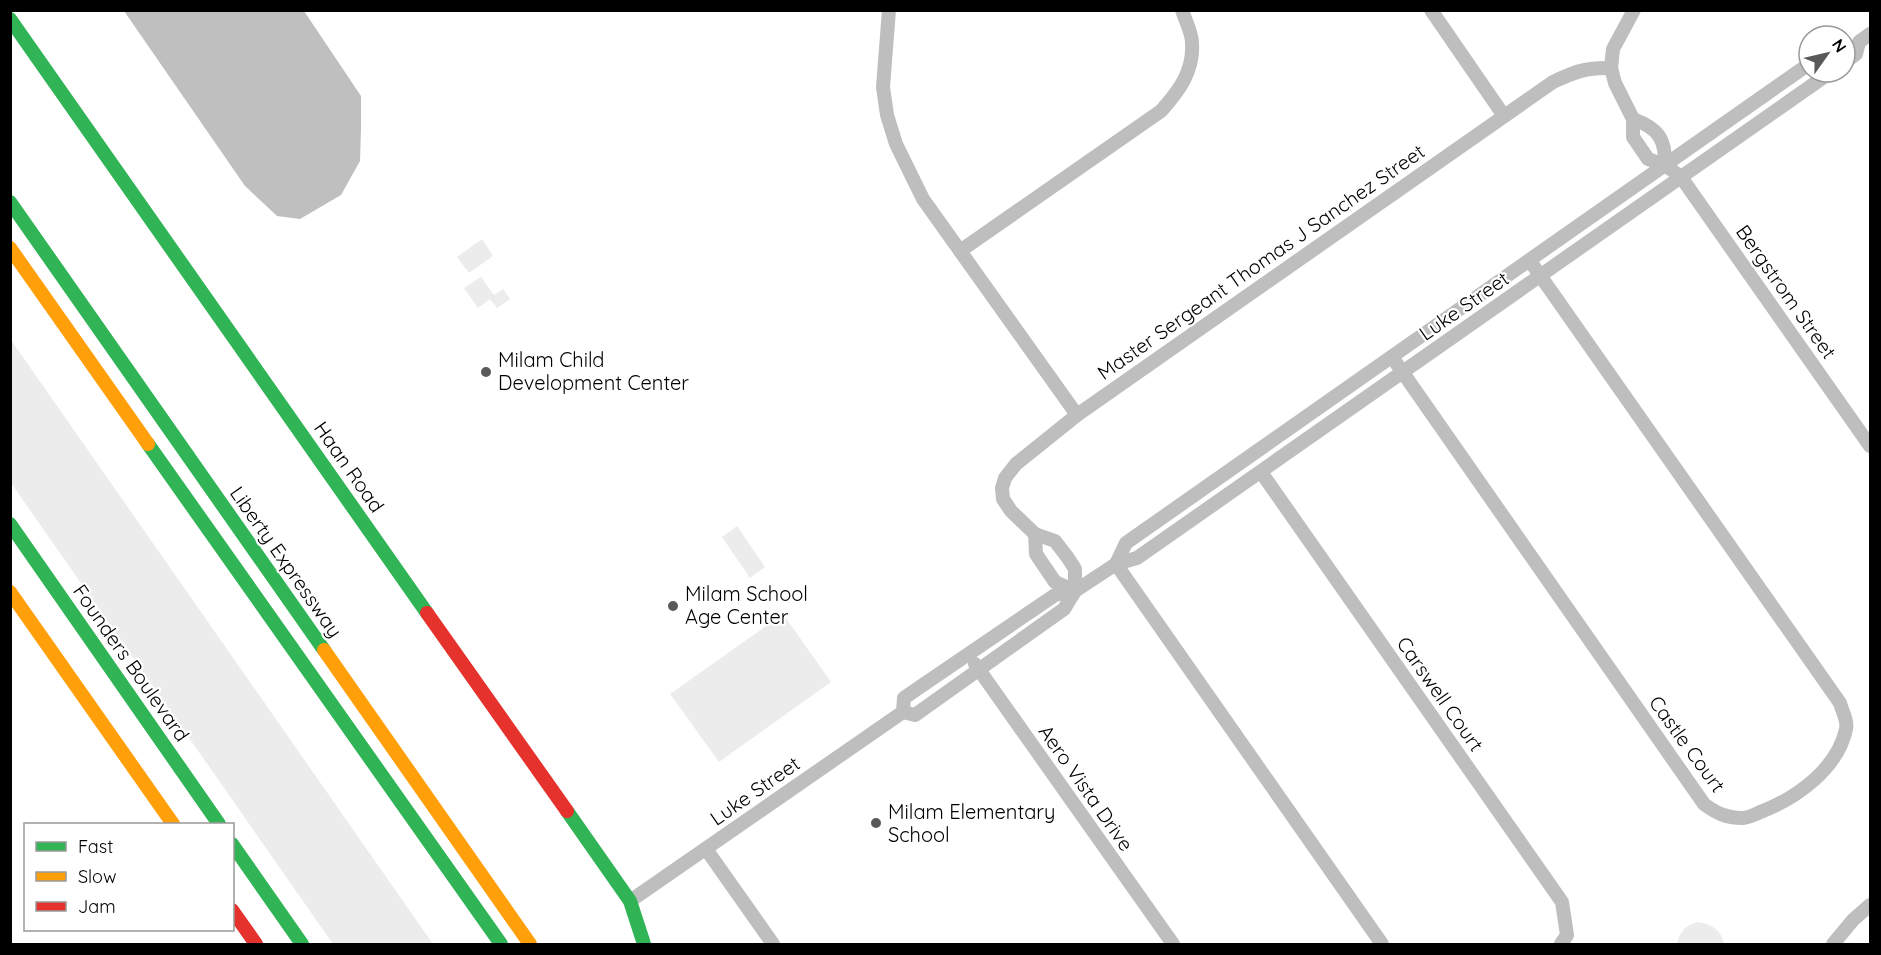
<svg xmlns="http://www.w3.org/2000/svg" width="1881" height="955" font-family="Quicksand,sans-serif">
  <rect width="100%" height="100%" fill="#fff"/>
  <!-- green -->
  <g fill="#ececec">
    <polygon points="482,239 493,256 469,273 457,257"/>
    <polygon points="481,277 494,295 503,289 510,299 497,308 490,299 478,308 464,288"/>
    <polygon points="11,340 433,944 333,944 11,483"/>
    <polygon points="737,526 765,567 750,578 722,537"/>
    <polygon points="783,614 831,682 719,762 670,694"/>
    <path d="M 1698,922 C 1712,924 1721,930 1724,944 L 1677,944 C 1679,932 1686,925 1698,922 Z"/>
  </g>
  <!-- water -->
  <polygon fill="#bfbfbf" points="124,11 304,11 361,96 361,128 360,161 341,195 300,219 277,216 245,186"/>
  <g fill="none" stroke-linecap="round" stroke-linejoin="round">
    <!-- street -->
    <g stroke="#bebebe" stroke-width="14">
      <polyline points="889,10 883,87 887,115 896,144 923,199 1077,415"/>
      <polyline points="1431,10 1504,116"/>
      <polyline points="1634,10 1613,49 1611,68 1615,83 1633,119 1633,137 1648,159 1665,165 1681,177 1870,446"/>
      <polyline points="1845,62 1856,54 1859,42 1870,34"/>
      <path d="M 1633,119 C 1658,128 1666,139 1665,165"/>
      <path d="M 960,251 L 1161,111 C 1179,91 1194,71 1192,43 C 1192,32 1185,20 1182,10"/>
      <path d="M 1392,357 L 1704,804 C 1716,813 1726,818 1742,818 C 1749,818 1757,813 1763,811 C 1798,797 1838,768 1846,729 C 1848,722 1842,710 1840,703 L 1530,261"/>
      <polyline points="1261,472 1562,902 1567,935 1561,944"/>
      <polyline points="1035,534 1036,554 1055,582 1075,591"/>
      <polyline points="1116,564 1126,543 1809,64"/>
      <polyline points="1116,564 1382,944"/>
      <path d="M 1075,591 L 1075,569 L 1068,558 L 1055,541 L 1035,534 L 1011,511 L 1003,499 L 1002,488 L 1005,478 L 1016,464 L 1077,415 L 1553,82 C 1574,72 1587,67 1611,68"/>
      <polyline points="975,664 1173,944"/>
      <polyline points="903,712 904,698 917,689 1055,595 1075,591 1116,564 1137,558 1831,72"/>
      <polyline points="706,849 773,944"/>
      <polyline points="630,901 903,712 915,715 1064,609 1075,591"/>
      <polyline points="1833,944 1853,920 1870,905"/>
    </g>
    <!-- fast -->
    <g stroke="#30b455" stroke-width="14">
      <polyline points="10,19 427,613"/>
      <polyline points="10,202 324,650"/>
      <polyline points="148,444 501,944"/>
      <polyline points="10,524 219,824"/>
      <polyline points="567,811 630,901 644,944"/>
      <polyline points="232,844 302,944"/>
    </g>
    <!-- slow -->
    <g stroke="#ff9f0a" stroke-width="14">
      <polyline points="10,248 148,444"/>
      <polyline points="10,592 173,824"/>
      <polyline points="324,650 530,944"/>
    </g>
    <!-- jam -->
    <g stroke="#e5322d" stroke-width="14">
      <polyline points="427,613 567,811"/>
      <polyline points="232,910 256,944"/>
    </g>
  </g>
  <!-- markers -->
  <g fill="#595959" stroke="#fff" stroke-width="2">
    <circle cx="486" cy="372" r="6"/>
    <circle cx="673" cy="606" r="6"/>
    <circle cx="876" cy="823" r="6"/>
  </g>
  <g text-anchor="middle" stroke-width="4.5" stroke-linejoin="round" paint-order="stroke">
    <!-- street labels -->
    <g font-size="20" fill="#000" stroke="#fff">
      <text transform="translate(1261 262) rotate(-35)" y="7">Master Sergeant Thomas J Sanchez Street</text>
      <text transform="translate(1786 292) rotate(55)" y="7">Bergstrom Street</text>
      <text transform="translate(1464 306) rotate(-35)" y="7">Luke Street</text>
      <text transform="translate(349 467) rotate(55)" y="7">Haan Road</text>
      <text transform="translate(286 562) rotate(55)" y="7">Liberty Expressway</text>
      <text transform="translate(131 663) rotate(55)" y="7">Founders Boulevard</text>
      <text transform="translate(1440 694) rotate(55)" y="7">Carswell Court</text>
      <text transform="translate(1687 744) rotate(54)" y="7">Castle Court</text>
      <text transform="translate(1086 788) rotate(55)" y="7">Aero Vista Drive</text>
      <text transform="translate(755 791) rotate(-35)" y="7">Luke Street</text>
    </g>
    <!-- poi labels -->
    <g font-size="20" fill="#000" stroke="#fff" text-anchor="start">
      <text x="498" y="367">Milam Child<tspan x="498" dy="23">Development Center</tspan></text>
      <text x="685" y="601">Milam School<tspan x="685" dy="23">Age Center</tspan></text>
      <text x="888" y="819">Milam Elementary<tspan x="888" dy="23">School</tspan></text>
    </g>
  </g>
  <!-- border -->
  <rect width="1881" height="955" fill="none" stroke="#000000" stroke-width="24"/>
  <!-- legend -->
  <rect x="24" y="823" width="210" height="108" fill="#ffffff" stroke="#999999" stroke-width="1.5"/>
  <rect x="36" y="842" width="30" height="9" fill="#30b455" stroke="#999999" stroke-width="1.5"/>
  <text x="78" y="853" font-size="18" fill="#000000">Fast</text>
  <rect x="36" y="872" width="30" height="9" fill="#ff9f0a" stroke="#999999" stroke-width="1.5"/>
  <text x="78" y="883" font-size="18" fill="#000000">Slow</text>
  <rect x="36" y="902" width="30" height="9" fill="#e5322d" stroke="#999999" stroke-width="1.5"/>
  <text x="78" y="913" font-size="18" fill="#000000">Jam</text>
  <!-- north arrow -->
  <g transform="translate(1827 54) rotate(56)"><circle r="28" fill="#ffffff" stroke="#999999" stroke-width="1.5"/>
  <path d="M0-4.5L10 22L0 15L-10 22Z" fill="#595959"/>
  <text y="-9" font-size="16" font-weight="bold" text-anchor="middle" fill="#000000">N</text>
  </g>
</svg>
